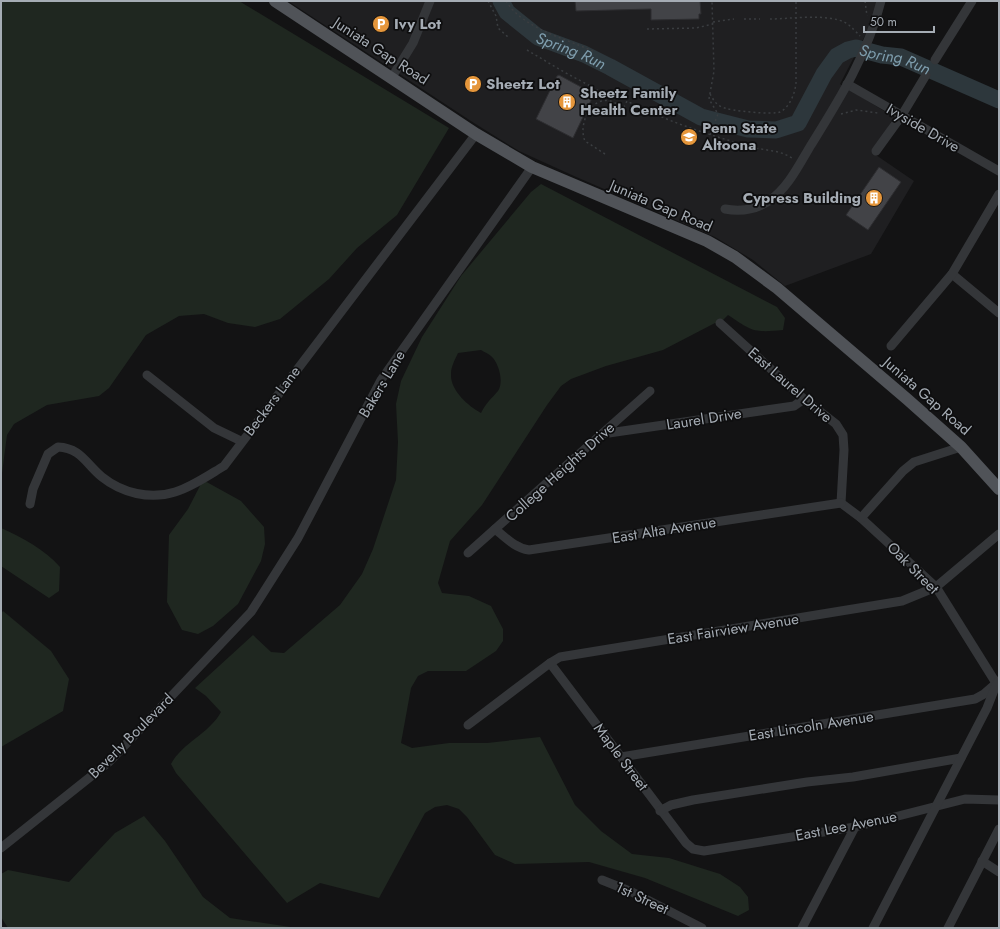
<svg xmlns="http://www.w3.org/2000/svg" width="1000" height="929" font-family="Jost,sans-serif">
  <rect width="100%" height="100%" fill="#131314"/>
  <!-- built -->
  <polygon fill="#1f1f21" points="288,1 883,1 840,84 894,117 873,153 914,181 871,254 785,286 753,260 715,237 574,176 519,151 474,123"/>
  <!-- green -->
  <g fill="#1f2720" fill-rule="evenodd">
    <polygon points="1,1 239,1 449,128 397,215 357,248 329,279 280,319 255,327 228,323 204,314 179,316 146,335 109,388 99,396 47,405 14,424 7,435 1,481"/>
    <path d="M 541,184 L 777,307 L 785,318 L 783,330 C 753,333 752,331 728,315 L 720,323 L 715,323 L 663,350 L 606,366 L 571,379 L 561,386 L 547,405 L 482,505 L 450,541 L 438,583 L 442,593 L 469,596 L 491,606 L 503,629 L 503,641 L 496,651 L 466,671 L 428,671 L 418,676 L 411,688 L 401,743 L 412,748 L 449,743 L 487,743 L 540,737 L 575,805 L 601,831 L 632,854 L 669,858 L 720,874 L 740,887 L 748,897 L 749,910 L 738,916 L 645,878 L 589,862 L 515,864 L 495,855 L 467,817 L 459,809 L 447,805 L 435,807 L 425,813 L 379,898 L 320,883 L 287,903 L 176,773 L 171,764 C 183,742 209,734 221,712 L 206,696 L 195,688 L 253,635 L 271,652 L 284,653 L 340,605 L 362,574 L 373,549 L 396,480 L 398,442 L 396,404 L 401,381 L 422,337 L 461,276 L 531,192 ZM 481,350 C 484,352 489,354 491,356 C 499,363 504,382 498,391 C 491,399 486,403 481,413 C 468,406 450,390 451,374 C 451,366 455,360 458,353 Z"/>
    <polygon points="203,480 241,501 264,527 265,544 261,561 238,604 213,626 198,634 182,630 167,602 169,535 188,509"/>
    <path d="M 1,528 C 23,538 44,549 60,567 L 59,591 L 49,598 L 1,566 Z"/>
    <polygon points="3,611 51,651 69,679 63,711 1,747 1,614"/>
    <polygon points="144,816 165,841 203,897 230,918 297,928 8,928 1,917 1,874 8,870 69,882 115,833"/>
  </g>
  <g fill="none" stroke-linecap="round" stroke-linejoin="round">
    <!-- river -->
    <path stroke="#2d373c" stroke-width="17" id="s1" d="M 501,1 L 507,12 L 538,37 L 584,54 L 610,67 L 701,117 L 748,129 L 776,130 L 798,123 L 824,74 L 837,56 L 848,50 L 856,48 L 882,55 L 901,57 L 999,100"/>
  </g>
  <!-- building -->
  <g fill="#424347" stroke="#2d2d30">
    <polygon points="575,1 700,1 701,14 699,14 699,19 651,20 651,9 576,11"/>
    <polygon points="559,75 594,94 573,138 536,119 557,76"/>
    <polygon points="879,167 901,182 868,230 846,215"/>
  </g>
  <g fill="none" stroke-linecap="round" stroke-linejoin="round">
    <!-- path -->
    <g stroke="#3a3d40" stroke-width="1.5" stroke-dasharray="2 3" stroke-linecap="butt">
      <polyline points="488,1 496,16 498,28 508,37"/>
      <path d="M 506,1 C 523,29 567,39 595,52"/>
      <polyline points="865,1 867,16"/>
      <polyline points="744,19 760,19"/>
      <path d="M 770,19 C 790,19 828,13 846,23 C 851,26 856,32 860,36"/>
      <polyline points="713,22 734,19"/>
      <polyline points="647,29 696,28 713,24"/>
      <polyline points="527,50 564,72 596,89 600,93 602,101"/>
      <path d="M 710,94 C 713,99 716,105 722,107 C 729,111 774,115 780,112 C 790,107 795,93 796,83 L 796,1"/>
      <polyline points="841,114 856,110 878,113"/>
      <polyline points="710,135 718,114 709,99 714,71 712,1"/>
      <path d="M 605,154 L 585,141 C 579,128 587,104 602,101 C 610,99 617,104 624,107 L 627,101 C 666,121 706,134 748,146 C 763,151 778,149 792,158"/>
      <polyline points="844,197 849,201"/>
    </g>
    <!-- minor -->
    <g stroke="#343639" stroke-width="9">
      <polyline points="935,60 972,1"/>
      <polyline points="392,77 413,43 430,1"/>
      <polyline points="847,84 999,171"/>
      <polyline points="876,151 902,115 926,75"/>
      <path d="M 725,209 C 741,212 755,210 769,201 C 788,188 799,165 811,145 C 839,100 868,54 881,1"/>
      <polyline points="952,274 999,313"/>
      <polyline points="720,323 804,399 836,424 843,435 844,450 841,503"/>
      <polyline points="891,346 952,274 999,194"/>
      <polyline points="147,375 214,428 241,441"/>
      <polyline points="602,434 794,406 804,399"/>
      <polyline points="841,503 861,518 936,587 996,683 999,685"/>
      <path d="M 30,504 L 33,489 L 48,454 L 58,447 C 81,448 86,464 102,477 C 122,493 150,500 175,492 C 192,487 209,475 224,466 L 476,134"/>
      <polyline points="861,518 903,471 914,462 961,447"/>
      <path d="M 495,529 C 506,538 515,548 529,550 L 841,503"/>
      <polyline points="468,553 650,391"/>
      <polyline points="550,663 686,843 693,849 704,851 855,827 965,799 999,800"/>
      <polyline points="468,725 550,663 560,657 902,601 936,587 999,534"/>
      <polyline points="621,757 975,699 984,694 999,681"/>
      <polyline points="660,811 671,805 693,800 807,782 853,777 961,758"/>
      <polyline points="1,848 109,762 251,612 298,538 381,380 532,167"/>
      <polyline points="982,861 999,872"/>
      <polyline points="602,880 632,892 702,928"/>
      <polyline points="802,928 855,827"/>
      <polyline points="873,928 987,708 996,685"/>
      <polyline points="948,928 999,829"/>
    </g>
    <!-- major -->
    <polyline stroke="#505358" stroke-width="12" points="275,1 476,134 532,167 707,241 735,257 777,288 907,399 961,447 999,489"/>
  </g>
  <!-- icons -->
  <defs>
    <g id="parking-disc" transform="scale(0.9)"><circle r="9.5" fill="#e5963b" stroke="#0e0e0f"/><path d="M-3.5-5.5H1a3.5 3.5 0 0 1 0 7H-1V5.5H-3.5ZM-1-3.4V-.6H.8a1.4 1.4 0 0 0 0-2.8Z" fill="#fff"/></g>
    <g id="building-disc" transform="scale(0.9)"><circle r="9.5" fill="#e5963b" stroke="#0e0e0f"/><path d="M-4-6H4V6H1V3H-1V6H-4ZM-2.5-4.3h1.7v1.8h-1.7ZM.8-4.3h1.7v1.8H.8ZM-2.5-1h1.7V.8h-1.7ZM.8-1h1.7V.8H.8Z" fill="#fff"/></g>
    <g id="university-disc" transform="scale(0.9)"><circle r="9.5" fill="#e5963b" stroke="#0e0e0f"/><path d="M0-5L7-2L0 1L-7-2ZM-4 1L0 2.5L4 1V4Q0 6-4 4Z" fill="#fff"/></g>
  </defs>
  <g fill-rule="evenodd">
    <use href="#parking-disc" x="381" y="24"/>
    <use href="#parking-disc" x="473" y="84"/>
    <use href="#building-disc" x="567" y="102"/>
    <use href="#university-disc" x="689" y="137"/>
    <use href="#building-disc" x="874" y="198"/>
  </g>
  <g text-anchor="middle" stroke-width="3.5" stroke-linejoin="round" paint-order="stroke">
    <!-- poi labels -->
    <g font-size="15" font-weight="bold" fill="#a5acb4" stroke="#0e0e0f" text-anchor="start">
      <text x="394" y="29">Ivy Lot</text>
      <text x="486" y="89">Sheetz Lot</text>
      <text x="580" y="98">Sheetz Family<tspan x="580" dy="17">Health Center</tspan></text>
      <text x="702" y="133">Penn State<tspan x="702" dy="17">Altoona</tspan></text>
      <text x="861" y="203" text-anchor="end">Cypress Building</text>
    </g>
    <!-- street labels -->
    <g font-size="15" fill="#a5acb4" stroke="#0e0e0f">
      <text transform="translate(381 51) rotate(33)" y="5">Juniata Gap Road</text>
      <text transform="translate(923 128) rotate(30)" y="5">Ivyside Drive</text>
      <text transform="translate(661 206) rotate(23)" y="5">Juniata Gap Road</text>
      <text transform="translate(382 384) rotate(-59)" y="5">Bakers Lane</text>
      <text transform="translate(790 385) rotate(41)" y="5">East Laurel Drive</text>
      <text transform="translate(927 396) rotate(41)" y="5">Juniata Gap Road</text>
      <text transform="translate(272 401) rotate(-53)" y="5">Beckers Lane</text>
      <text transform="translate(704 419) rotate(-9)" y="5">Laurel Drive</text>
      <text transform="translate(560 472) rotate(-42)" y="5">College Heights Drive</text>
      <text transform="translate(664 530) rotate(-9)" y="5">East Alta Avenue</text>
      <text transform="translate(913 568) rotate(45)" y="5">Oak Street</text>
      <text transform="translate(733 629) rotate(-9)" y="5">East Fairview Avenue</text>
      <text transform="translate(811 726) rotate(-9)" y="5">East Lincoln Avenue</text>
      <text transform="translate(131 736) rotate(-45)" y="5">Beverly Boulevard</text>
      <text transform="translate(621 757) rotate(53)" y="5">Maple Street</text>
      <text transform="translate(846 826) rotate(-11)" y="5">East Lee Avenue</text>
      <text transform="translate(642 898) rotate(25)" y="5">1st Street</text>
    </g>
    <!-- water labels -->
    <g font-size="16" font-style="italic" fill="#7e9dad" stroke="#0e0e0f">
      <text dy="6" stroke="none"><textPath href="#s1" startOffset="88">Spring Run</textPath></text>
      <text dy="6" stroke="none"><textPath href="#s1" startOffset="473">Spring Run</textPath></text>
    </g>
  </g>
  <!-- border -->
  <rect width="1000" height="929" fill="none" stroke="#a5acb4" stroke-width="4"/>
  <!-- scale -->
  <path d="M864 26v6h70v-6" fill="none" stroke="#a5acb4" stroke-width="2"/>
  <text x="870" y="26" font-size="12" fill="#a5acb4" stroke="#0e0e0f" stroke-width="3" paint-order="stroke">50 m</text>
</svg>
